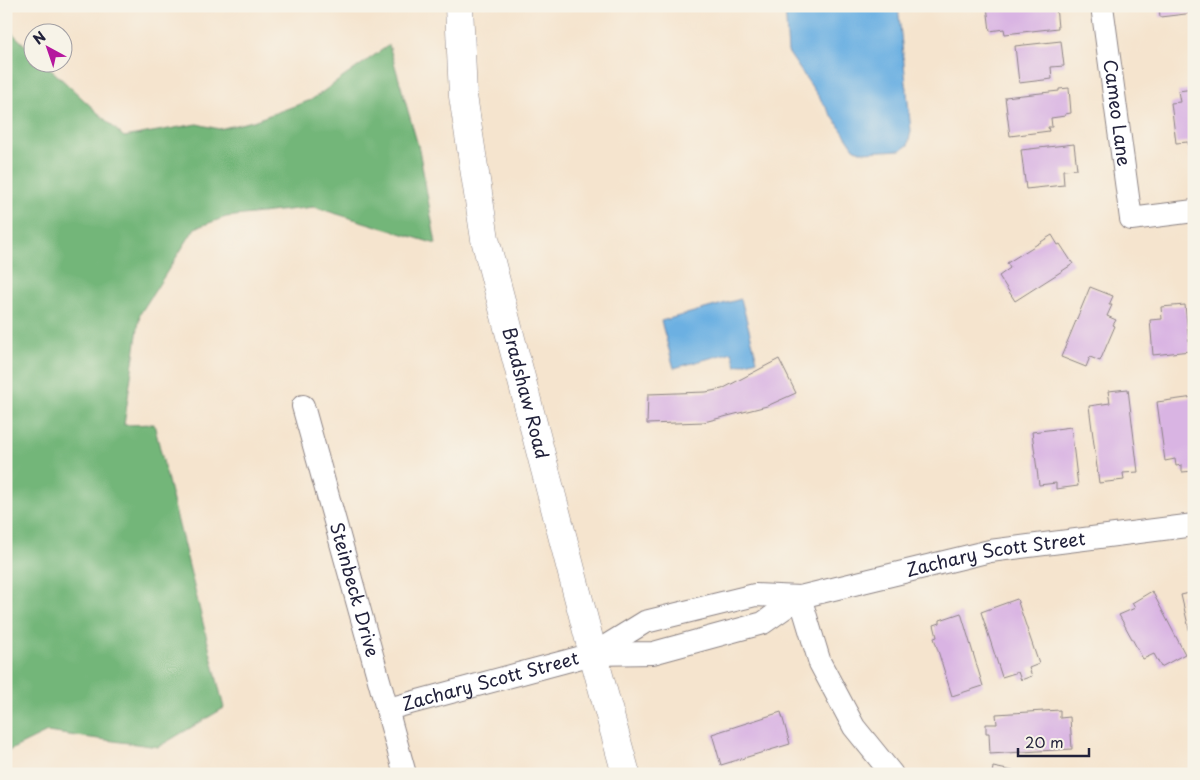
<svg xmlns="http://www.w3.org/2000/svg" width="1200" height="780" font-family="'Playpen Sans',sans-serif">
  <rect width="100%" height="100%" fill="#f7f3e8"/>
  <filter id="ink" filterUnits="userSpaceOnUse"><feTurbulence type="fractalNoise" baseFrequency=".02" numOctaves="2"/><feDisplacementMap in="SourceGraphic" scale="10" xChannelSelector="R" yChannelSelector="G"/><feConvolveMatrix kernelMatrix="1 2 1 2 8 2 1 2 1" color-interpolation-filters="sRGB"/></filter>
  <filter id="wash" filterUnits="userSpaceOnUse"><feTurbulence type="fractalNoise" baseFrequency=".0096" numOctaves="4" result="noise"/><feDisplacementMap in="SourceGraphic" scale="20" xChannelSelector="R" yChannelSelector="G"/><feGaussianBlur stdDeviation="1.12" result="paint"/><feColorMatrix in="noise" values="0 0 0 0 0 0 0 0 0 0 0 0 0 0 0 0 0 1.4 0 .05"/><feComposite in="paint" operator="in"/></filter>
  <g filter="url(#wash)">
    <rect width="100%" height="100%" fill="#f5e4ce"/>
    <!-- forest -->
    <polygon fill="#73b679" stroke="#4a6c5a" points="6,27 32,52 32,62 44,63 124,137 197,124 219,129 253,121 311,100 389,45 419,149 436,244 314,207 226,217 195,228 140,314 124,425 154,424 224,708 158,747 47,732 6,752"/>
    <!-- water -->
    <g fill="#6cb0e2" stroke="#47698e">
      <polygon points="785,6 898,6 911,131 908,145 901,150 862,152 854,148 788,52"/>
      <polygon points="741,299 757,360 736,366 732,352 674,368 661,321"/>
    </g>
    <g id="blocks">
      <!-- building -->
      <g fill="#d9b4e3">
        <polygon points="987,6 1056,6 1058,28 1005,34 1004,29 990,31"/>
        <polygon points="1159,6 1194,6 1194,13 1160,17"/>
        <polygon points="1061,41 1064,66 1051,67 1052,79 1019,83 1015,46"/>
        <polygon points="1069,88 1071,113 1065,114 1065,116 1051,118 1052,127 1048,127 1049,131 1010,136 1005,97 1059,91 1059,89"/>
        <polygon points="1194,89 1194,163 1191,163 1188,142 1176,143 1171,103 1180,102 1178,91"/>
        <polygon points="1074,144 1077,169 1063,170 1064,185 1026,189 1021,150"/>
        <polygon points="1052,235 1058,245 1060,244 1073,264 1015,301 999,276 1010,268 1007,263"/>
        <polygon points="1090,287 1113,296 1109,305 1112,305 1107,316 1116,320 1113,325 1115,326 1100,361 1090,357 1086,367 1061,357"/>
        <polygon points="1185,305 1190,351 1153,355 1150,320 1162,319 1161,307"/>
        <polygon points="779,359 796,393 767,406 704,422 647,424 648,394 706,392 722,389"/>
        <polygon points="1128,389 1138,472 1123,473 1124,480 1099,483 1089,406 1110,403 1108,391"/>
        <polygon points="1194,397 1194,471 1182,472 1182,465 1176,466 1175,459 1165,461 1157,402"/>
        <polygon points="1071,427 1078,486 1056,489 1056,483 1039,485 1032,432"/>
        <polygon points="1152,591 1185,654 1161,667 1154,654 1143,659 1119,615 1135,608 1132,603"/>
        <polygon points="1194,592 1194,646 1193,646 1181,595"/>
        <polygon points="1017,599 1039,664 1029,668 1032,676 1021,680 1018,672 1002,677 981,612"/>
        <polygon points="961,613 983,686 952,696 934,638 937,637 934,625 940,623 940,620"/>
        <polygon points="1060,710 1060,718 1070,717 1072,749 990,754 989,733 986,733 986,724 997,724 996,714"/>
        <polygon points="781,712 790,744 721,765 712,734"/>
        <polygon points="993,767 1023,773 1022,774 992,774"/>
      </g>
    </g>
  </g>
  <g filter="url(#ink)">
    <use href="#blocks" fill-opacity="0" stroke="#8c8384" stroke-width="1"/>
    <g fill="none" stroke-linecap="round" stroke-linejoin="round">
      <!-- minor casing -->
      <g stroke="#8c8384" stroke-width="24">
        <g id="minor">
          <path id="s1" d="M 1102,6 L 1131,219 L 1194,211"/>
          <path id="s2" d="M 303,406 L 405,774"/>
          <polyline points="800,597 820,663 854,727 892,774"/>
          <path id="s3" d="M 593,654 L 645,622 L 755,595 L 800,597 L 990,551 L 1194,525"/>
          <path id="s4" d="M 388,709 L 593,654 L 653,653 L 763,623 L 800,597"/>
        </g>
      </g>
      <!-- tertiary casing -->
      <g stroke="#8c8384" stroke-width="29">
        <g id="tertiary">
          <path id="s5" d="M 459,6 L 463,96 L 485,239 L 593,654 L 626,774"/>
        </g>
      </g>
      <!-- minor -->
      <use href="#minor" stroke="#fff" stroke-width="22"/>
      <!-- tertiary -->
      <use href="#tertiary" stroke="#fff" stroke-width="28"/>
    </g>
  </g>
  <g text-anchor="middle" stroke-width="4.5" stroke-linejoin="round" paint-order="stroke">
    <!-- street labels -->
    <g font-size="18" fill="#22223b" stroke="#f7f3e8">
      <text dy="6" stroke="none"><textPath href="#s1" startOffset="108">Cameo Lane</textPath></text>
      <text dy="6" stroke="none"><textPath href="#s5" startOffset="394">Bradshaw Road</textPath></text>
      <text dy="6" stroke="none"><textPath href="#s3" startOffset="420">Zachary Scott Street</textPath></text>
      <text dy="6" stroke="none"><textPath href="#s2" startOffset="191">Steinbeck Drive</textPath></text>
      <text dy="6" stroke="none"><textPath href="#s4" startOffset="106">Zachary Scott Street</textPath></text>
    </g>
  </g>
  <!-- margin -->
  <rect width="1200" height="780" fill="none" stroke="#f7f3e8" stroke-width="25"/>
  <!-- north arrow -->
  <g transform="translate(48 48) rotate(320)"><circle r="24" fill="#f7f3e8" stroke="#a29fa3"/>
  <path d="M0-4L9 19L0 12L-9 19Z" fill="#b5179e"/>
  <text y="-8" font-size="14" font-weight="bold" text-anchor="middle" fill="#22223b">N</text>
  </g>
  <!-- scale -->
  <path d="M1018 748v8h71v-8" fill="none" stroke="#22223b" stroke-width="2.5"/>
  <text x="1025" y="748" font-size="15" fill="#22223b" stroke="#f7f3e8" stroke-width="4" paint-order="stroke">20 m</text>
</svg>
